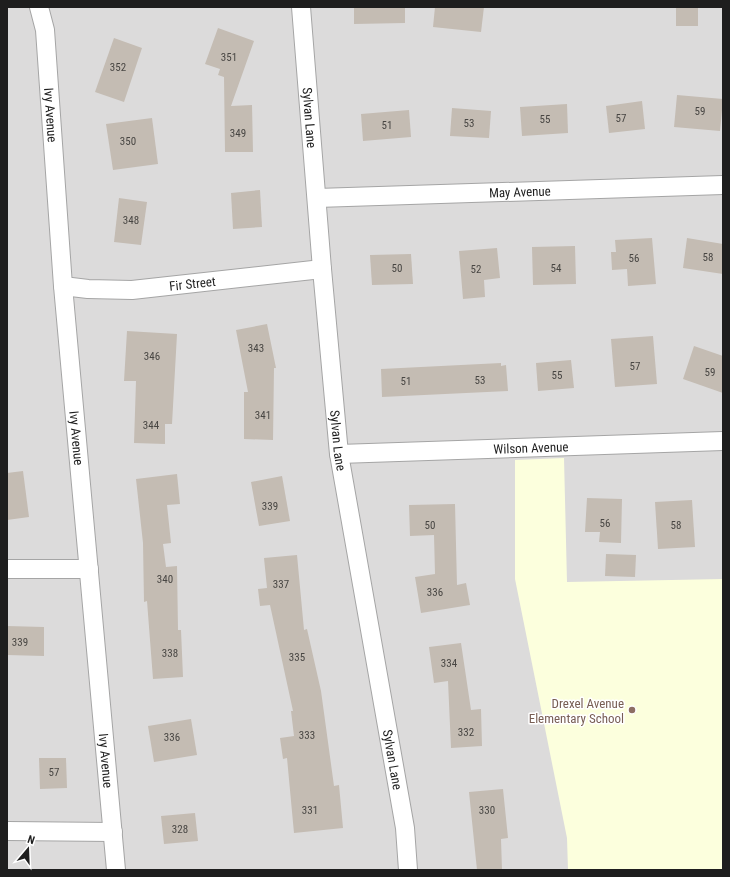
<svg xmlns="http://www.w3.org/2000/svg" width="730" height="877" font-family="'Roboto Condensed',sans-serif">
  <rect width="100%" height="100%" fill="#f0ede4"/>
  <!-- residential -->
  <rect fill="#dcdbdb" x="7" y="7" width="716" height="863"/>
  <!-- education -->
  <polygon fill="#fcffdd" points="564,458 567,582 723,579 723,870 568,870 567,838 515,579 515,460"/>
  <!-- building -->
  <g fill="#c4bcb3">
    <polygon points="354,7 405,7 405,23 354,24"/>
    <polygon points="435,7 484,7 481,32 433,27"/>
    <rect x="676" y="7" width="22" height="19"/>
    <polygon points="218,28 254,41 231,106 252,105 253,152 225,152 224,77 218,75 220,69 205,64"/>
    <polygon points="114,38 142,48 124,102 95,92"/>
    <polygon points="677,95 723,99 720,131 674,127"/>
    <polygon points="642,101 645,129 609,133 606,106"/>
    <polygon points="567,104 568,133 522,136 520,107"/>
    <polygon points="452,108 491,111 489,138 450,136"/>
    <polygon points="409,110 411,137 363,141 361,114"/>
    <polygon points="152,118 158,164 113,170 106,124"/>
    <polygon points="260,190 262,227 233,229 231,193"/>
    <polygon points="119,198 147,202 141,245 114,242"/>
    <polygon points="652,238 656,284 628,286 627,269 612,270 611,252 616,252 615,240"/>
    <polygon points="687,238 723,244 723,274 683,268"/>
    <polygon points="575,246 576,284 533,285 532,247"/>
    <polygon points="497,248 500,278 484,280 485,297 463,299 459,251"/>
    <polygon points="411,254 413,284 372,285 370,255"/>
    <polygon points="267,324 276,368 274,368 273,440 244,439 244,392 248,392 236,330"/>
    <polygon points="127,331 177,334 172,424 165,424 165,444 134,443 136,381 124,381"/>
    <polygon points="653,336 657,384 615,387 611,339"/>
    <polygon points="694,346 723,356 723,393 683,379"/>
    <polygon points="571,360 574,388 538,391 536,363"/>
    <polygon points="501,363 501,366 506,365 508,391 382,397 381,369"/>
    <polygon points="23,471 29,517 7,520 7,473"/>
    <polygon points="177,474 180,504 167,505 171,543 163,544 166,567 177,566 178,630 181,630 183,677 153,679 147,601 144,602 143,543 136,479"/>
    <polygon points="282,476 290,521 259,526 251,482"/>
    <polygon points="587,498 622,499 621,543 599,542 600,532 585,532"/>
    <polygon points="692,500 695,547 658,549 655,502"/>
    <polygon points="455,504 457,585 466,583 470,605 421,613 415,577 435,574 434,535 410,536 409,505"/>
    <polygon points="606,554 636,555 635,577 605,576"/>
    <polygon points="297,555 304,630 307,629 321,691 334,786 339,785 343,828 294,833 287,758 283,759 280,738 294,736 291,711 293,711 270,605 260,606 258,589 267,588 264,558"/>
    <polygon points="7,626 44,627 44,656 7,655"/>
    <polygon points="461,643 471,710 481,709 482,746 451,748 448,681 434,683 429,647"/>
    <polygon points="191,719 197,755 154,762 148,726"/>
    <polygon points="39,758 66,758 67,788 40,789"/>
    <polygon points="503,789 508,838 501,839 502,870 477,870 469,792"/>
    <polygon points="195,813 198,841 164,844 161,816"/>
  </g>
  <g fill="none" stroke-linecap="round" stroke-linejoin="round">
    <!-- minor casing -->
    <g stroke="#a5a5a5" stroke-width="20">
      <g id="minor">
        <path id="s1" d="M 39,7 L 45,30 L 63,286 L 116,870"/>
        <path id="s2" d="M 301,7 L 322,269 L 339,454 L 405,828 L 408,870"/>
        <path id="s3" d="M 317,198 L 723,185"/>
        <path id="s4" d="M 63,286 L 88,289 L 132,290 L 322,269"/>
        <path id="s5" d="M 339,454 L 723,441"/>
        <polyline points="7,569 89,569"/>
        <polyline points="7,831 113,832"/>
      </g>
    </g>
    <!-- minor -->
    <use href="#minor" stroke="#fff" stroke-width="18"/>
  </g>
  <!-- markers -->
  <circle fill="#8d6e63" stroke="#fff" stroke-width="1.5" cx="632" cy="710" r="4"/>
  <g text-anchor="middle" stroke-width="3" stroke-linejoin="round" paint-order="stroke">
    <!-- number labels -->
    <g font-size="11" fill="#484643">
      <text x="229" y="61">351</text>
      <text x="118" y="71">352</text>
      <text x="700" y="115">59</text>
      <text x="621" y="122">57</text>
      <text x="545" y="123">55</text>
      <text x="469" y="127">53</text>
      <text x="387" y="129">51</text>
      <text x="238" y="137">349</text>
      <text x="128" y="145">350</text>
      <text x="131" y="224">348</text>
      <text x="708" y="261">58</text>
      <text x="634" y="262">56</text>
      <text x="397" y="272">50</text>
      <text x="556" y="272">54</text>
      <text x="476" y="273">52</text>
      <text x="256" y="352">343</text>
      <text x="152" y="360">346</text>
      <text x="635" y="370">57</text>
      <text x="710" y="376">59</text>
      <text x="557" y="379">55</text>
      <text x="480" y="384">53</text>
      <text x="406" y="385">51</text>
      <text x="263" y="419">341</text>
      <text x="151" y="429">344</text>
      <text x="270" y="510">339</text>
      <text x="605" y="527">56</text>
      <text x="430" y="529">50</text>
      <text x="676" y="529">58</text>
      <text x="165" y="583">340</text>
      <text x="281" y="588">337</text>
      <text x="435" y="596">336</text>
      <text x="20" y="646">339</text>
      <text x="170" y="657">338</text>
      <text x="297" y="661">335</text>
      <text x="449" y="667">334</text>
      <text x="466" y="736">332</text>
      <text x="307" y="739">333</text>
      <text x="172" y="741">336</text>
      <text x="54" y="776">57</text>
      <text x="310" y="814">331</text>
      <text x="487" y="814">330</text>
      <text x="180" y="833">328</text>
    </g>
    <!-- street labels -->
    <g font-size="13" fill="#1e1e1e" stroke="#fff">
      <text dy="5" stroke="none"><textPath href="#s1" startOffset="109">Ivy Avenue</textPath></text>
      <text dy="5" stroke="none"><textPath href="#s2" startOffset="111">Sylvan Lane</textPath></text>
      <text dy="5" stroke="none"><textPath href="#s3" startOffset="203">May Avenue</textPath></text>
      <text dy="5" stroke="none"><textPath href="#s4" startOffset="130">Fir Street</textPath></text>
      <text dy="5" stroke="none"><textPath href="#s1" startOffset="433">Ivy Avenue</textPath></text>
      <text dy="5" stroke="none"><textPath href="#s2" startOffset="435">Sylvan Lane</textPath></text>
      <text dy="5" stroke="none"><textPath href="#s5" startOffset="192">Wilson Avenue</textPath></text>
      <text dy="5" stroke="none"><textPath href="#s2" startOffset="759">Sylvan Lane</textPath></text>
      <text dy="5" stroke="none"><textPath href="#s1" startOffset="757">Ivy Avenue</textPath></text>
    </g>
    <!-- education labels -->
    <g font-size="13" fill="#785e54" stroke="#fff" text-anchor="end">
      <text x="624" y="708">Drexel Avenue<tspan x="624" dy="15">Elementary School</tspan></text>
    </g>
  </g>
  <!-- border -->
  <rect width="730" height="877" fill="none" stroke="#1e1e1e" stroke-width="16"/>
  <!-- north arrow -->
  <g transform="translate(28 849) rotate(19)" stroke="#ffffff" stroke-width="3" paint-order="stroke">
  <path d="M0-3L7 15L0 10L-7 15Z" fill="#1e1e1e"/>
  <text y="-6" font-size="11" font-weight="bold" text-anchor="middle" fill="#1e1e1e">N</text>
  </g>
</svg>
